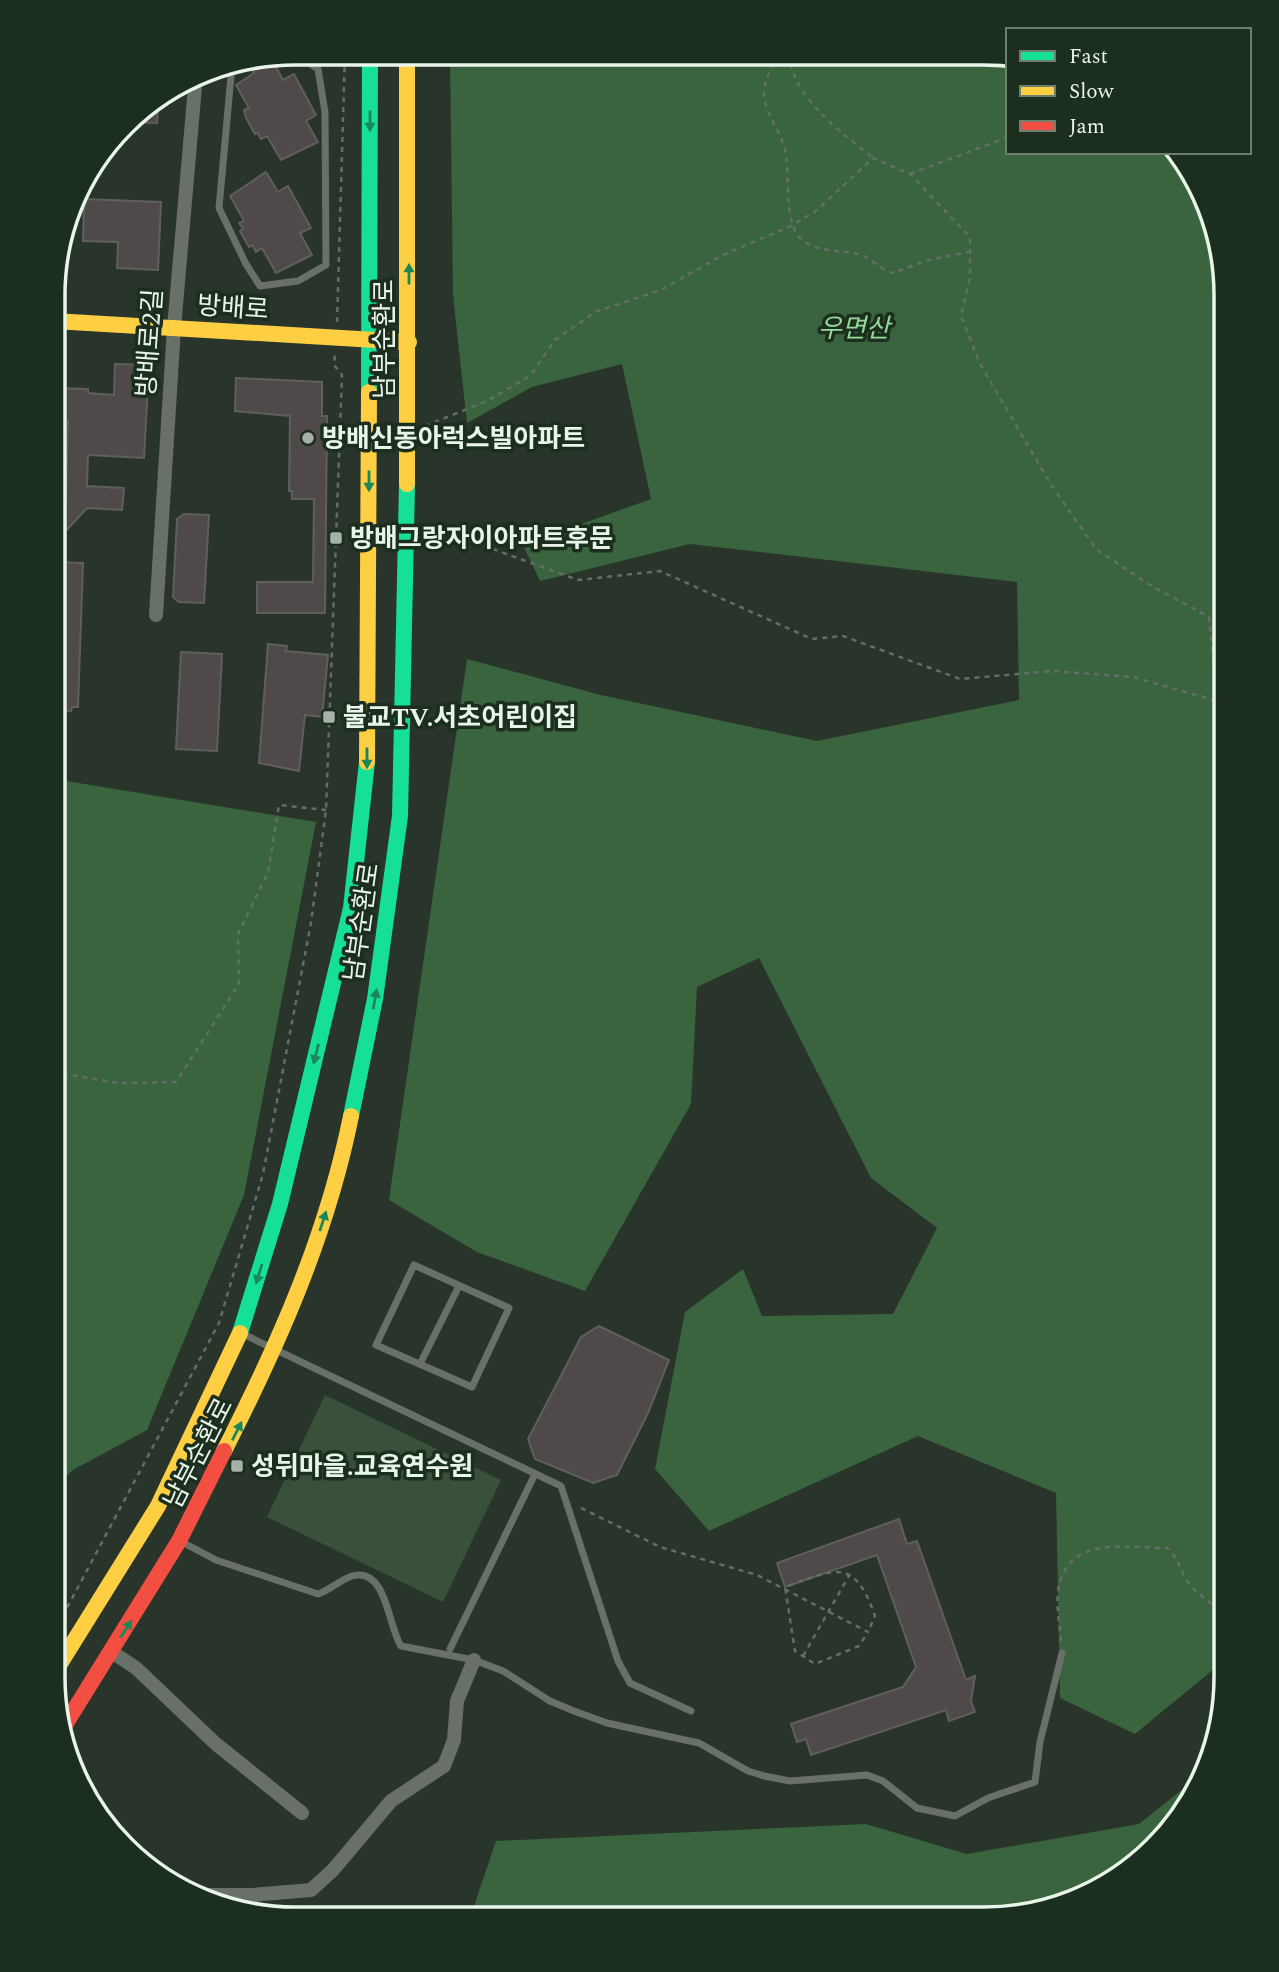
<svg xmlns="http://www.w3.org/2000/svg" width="1279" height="1972" font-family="Spectral,'Noto Sans KR',serif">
  <rect width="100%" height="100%" fill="#29342a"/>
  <!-- green -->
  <polygon fill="#39513a" points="325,1395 501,1480 443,1602 267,1517"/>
  <!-- forest -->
  <g fill="#39643d">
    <polygon points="450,53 1008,55 1008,152 1170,152 1208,202 1226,295 1226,1659 1135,1734 1060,1698 1056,1493 918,1436 709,1531 655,1469 685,1312 743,1269 762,1316 893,1314 937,1228 871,1178 759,958 697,987 691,1104 585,1291 477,1252 389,1200 467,659 601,695 817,741 1019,700 1017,582 690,544 540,581 523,545 651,499 622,364 532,387 467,423 453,295"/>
    <polygon points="54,779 316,822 244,1195 147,1430 73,1470 53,1489"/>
    <polygon points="1208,1769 1177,1824 1077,1901 985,1919 470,1918 496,1841 866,1824 967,1854 1139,1824"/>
  </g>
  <!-- building -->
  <g fill="#4f4a49" stroke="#5f5f5c" stroke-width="2">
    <polygon points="269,61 274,63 283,80 294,74 316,115 306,121 318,142 281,160 267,136 261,139 258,133 255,134 246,118 244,110 249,108 236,85 254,73 252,70"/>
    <polygon points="159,98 157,123 127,122 135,113"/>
    <polygon points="266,172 278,192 288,186 311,228 300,233 312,255 276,273 262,248 256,252 252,245 249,247 240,231 243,229 239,223 244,221 230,196"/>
    <polygon points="84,199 161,202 158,270 117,268 118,242 83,241"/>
    <polygon points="115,364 149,365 144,458 88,455 87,486 124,488 122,510 87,508 63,534 54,526 54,510 66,498 68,421 54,420 54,388 88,389 88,393 114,395"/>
    <polygon points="236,378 322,382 322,416 327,416 325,613 257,613 257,582 313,582 314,499 292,499 292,491 289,491 290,416 235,411"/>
    <polygon points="184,514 209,515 204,603 179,602 173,597 177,519"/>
    <polygon points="58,562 83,563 78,707 72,707 71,711 59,710 59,706 54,706 54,592 57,592"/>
    <polygon points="268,644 287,646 286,651 328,655 322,717 305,715 299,771 259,763"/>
    <polygon points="181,652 222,654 217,751 176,749"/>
    <polygon points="599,1326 669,1360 648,1413 617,1475 593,1483 535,1459 528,1439 581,1337"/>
    <polygon points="899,1519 907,1544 917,1541 966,1680 975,1676 971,1701 975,1712 949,1721 946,1710 811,1755 806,1739 797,1742 791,1724 903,1687 916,1667 877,1555 785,1587 777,1563"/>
  </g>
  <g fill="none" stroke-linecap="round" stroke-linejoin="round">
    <!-- path -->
    <g stroke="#656e66" stroke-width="2.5" stroke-dasharray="5 5" stroke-linecap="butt">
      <path d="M 777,54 C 772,67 764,81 764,95 C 765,114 781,131 785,150 C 790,173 784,222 800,238 C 820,256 844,247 866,257 C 875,262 882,270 893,273 L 928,260 L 969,252"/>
      <path d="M 788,54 C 795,99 838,130 872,157"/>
      <polyline points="910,174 1008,137"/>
      <polyline points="337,322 345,53"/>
      <polyline points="425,426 487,401 530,376 555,340 595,312 661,290 723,255 791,226 816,211 873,158 910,174 970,237 970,276 961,316 980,364 1050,483 1096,549 1148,584 1209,617 1217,701 1226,706"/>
      <polyline points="427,525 578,580 660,571 812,639 843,636 960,679 1052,671 1133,677 1217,701"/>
      <polyline points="53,1072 119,1083 176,1082 239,984 238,934 268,872 279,805 326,810"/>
      <path d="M 581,1508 L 660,1547 L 757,1575 L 868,1632 L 859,1646 L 815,1664 L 795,1651 L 785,1587 C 834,1570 854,1555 875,1616 L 868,1632"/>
      <polyline points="53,1634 219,1323 263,1174 311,923 326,810 342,375 334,365 335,353"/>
      <path d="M 1061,1641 C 1060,1626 1056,1607 1058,1592 C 1066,1534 1124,1548 1167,1548 C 1178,1556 1180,1570 1187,1581 C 1197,1595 1212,1604 1226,1613"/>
      <polyline points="803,1656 850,1574"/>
    </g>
    <!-- lane -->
    <g stroke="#687068" stroke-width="7">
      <polyline points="232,65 219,208 246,264 260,286 298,281 326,265 325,112 318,69 309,63 273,57"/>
      <polygon points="414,1265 509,1308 472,1387 376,1345"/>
      <polyline points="243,1334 561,1486 618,1661 630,1683 691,1711"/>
      <polyline points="420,1364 459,1286"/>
      <path d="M 180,1541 L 216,1560 L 318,1594 C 330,1590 340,1580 352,1576 C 387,1566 388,1627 401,1646 L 474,1660 L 503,1671 L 550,1701 L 574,1711 L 607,1723 L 699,1743 L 748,1771 L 764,1776 L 790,1781 L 867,1775 L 883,1781 L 917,1808 L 955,1816 L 988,1798 L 1035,1782 L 1040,1742 L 1062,1653"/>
      <polyline points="450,1649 535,1474"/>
    </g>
    <!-- street -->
    <g stroke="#687068" stroke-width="14">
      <polyline points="156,615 174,328 196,75"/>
      <polyline points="112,1652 136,1668 216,1744 302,1813"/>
      <polyline points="209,1895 252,1895 311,1890 333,1870 391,1801 444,1766 454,1740 457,1701 474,1660"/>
      <polyline points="248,1911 252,1895"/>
    </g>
    <!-- fast -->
    <g stroke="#16e098" stroke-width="16">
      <polyline points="369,392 370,53"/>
      <polyline points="351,1116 375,999 400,816 407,484"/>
      <polyline points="240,1333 280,1204 351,908 367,762"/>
    </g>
    <!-- slow -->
    <g stroke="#ffcf43" stroke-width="16">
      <polyline points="407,53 407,484"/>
      <polyline points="54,321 409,342"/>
      <polyline points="367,762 369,392"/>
      <path d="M 224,1451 C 279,1343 327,1235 351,1116"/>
      <polyline points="53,1675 158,1506 240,1333"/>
    </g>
    <!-- jam -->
    <polyline stroke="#f24e42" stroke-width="16" points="63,1728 179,1541 224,1451"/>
  </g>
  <!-- one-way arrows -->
  <defs><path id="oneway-solid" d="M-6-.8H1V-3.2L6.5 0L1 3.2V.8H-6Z" transform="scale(1.75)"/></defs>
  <g fill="#19875a">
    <use href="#oneway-solid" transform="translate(370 121) rotate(90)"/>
    <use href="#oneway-solid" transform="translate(409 274) rotate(-90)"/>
    <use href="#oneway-solid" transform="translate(369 481) rotate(90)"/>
    <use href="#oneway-solid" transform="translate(367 758) rotate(90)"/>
    <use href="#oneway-solid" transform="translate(375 999) rotate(-80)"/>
    <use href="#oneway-solid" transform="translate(316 1054) rotate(104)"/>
    <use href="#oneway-solid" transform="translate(323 1221) rotate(-72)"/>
    <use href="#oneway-solid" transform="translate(259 1274) rotate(107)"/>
    <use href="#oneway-solid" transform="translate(237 1431) rotate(-63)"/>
    <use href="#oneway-solid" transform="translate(126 1629) rotate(-57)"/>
  </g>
  <!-- markers -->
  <g fill="#a6b1a7" stroke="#1c2e1d" stroke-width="2.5">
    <circle cx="308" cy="438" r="7"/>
    <rect x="329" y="531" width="14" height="14" rx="3.5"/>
    <rect x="322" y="710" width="14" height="14" rx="3.5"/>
    <rect x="230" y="1459" width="14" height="14" rx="3.5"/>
  </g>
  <g text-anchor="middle" stroke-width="7" stroke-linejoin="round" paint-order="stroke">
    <!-- street labels -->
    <g font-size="26" fill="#e9f5ea" stroke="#1c2e1d">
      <text transform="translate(233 307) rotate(4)" y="9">방배로</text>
      <text transform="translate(384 339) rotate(-90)" y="9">남부순환로</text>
      <text transform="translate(149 343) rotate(-86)" y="9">방배로2길</text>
      <text transform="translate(361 922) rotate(-82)" y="9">남부순환로</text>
      <text transform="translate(198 1453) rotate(-63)" y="9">남부순환로</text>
    </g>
    <!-- park labels -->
    <g font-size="26" font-style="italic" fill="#94db99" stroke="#1c2e1d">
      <text x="854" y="337">우면산</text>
    </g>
    <!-- poi labels -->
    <g font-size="26" font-weight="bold" fill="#e9f5ea" stroke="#1c2e1d" text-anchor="start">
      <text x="322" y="447">방배신동아럭스빌아파트</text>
      <text x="350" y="547">방배그랑자이아파트후문</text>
      <text x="343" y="726">불교TV.서초어린이집</text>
      <text x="251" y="1475">성뒤마을.교육연수원</text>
    </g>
  </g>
  <!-- crop -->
  <path d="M0 0H1279V1972H0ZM295 65H984A230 230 0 0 1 1214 295V1677A230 230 0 0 1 984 1907H295A230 230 0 0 1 65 1677V295A230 230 0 0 1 295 65Z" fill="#1c2e1d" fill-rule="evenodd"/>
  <path fill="none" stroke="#e9f5ea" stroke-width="3.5" d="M295 65H984A230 230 0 0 1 1214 295V1677A230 230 0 0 1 984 1907H295A230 230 0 0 1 65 1677V295A230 230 0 0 1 295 65Z"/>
  <!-- legend -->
  <rect x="1006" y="28" width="245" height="126" fill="#1c2e1d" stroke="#6e7e6f" stroke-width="2"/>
  <rect x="1020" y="51" width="35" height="10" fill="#16e098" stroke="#6e7e6f" stroke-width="2"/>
  <text x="1069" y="63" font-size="21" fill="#e9f5ea">Fast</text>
  <rect x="1020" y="86" width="35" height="10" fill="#ffcf43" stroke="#6e7e6f" stroke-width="2"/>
  <text x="1069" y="98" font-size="21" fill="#e9f5ea">Slow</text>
  <rect x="1020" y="121" width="35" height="10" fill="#f24e42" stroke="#6e7e6f" stroke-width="2"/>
  <text x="1069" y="133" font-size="21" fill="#e9f5ea">Jam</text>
</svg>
